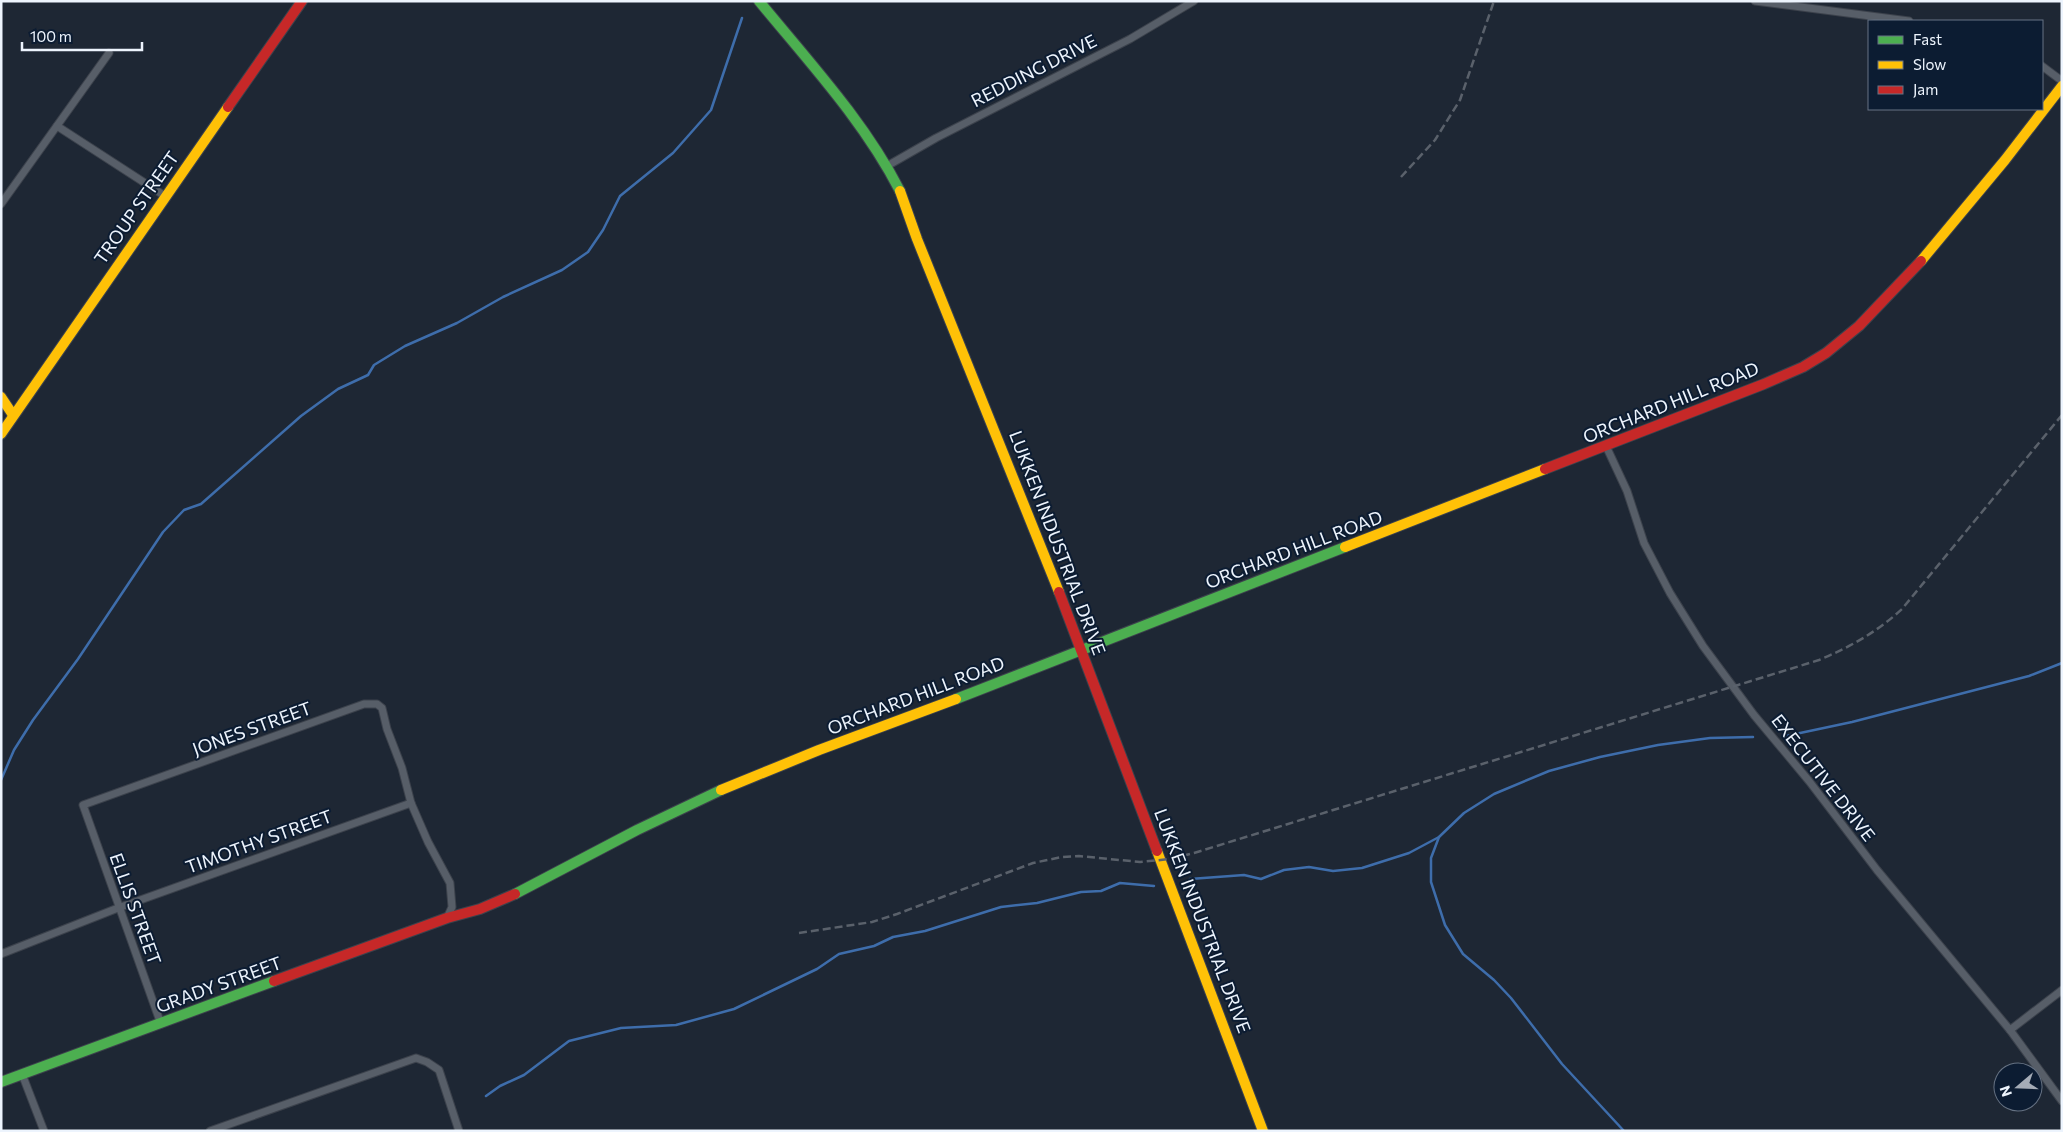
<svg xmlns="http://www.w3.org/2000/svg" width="2063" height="1132" font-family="Commissioner,sans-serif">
  <rect width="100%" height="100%" fill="#1e2734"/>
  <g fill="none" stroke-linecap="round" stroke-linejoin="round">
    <!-- stream -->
    <g stroke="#3e6dab" stroke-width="2.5">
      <polyline points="1786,736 1852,722 2029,676 2062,663"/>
      <polyline points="1,780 14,750 33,720 78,659 163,532 184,510 201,504 301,416 338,389 368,375 374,365 405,346 457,323 503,297 562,270 588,252 603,230 620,196 673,153 711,110 742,18"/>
      <polyline points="1439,837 1431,858 1431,882 1445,925 1463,954 1494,980 1511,998 1562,1064 1624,1131"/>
      <polyline points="1190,879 1244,875 1261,879 1284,870 1309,867 1333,871 1362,868 1409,853 1439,837 1464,813 1494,794 1549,771 1600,757 1658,745 1710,738 1753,737"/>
      <polyline points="486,1096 500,1086 524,1075 569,1041 621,1028 676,1025 734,1009 817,969 839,954 874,946 893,937 925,931 1001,907 1037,903 1081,892 1101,891 1120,883 1154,886"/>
    </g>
    <!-- street casing -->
    <g stroke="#3c424c" stroke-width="9">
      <g id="street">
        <polyline points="1755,1 1909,21"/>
        <polyline points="2042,66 2062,81"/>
        <polyline points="57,126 165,196"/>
        <polyline points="887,166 936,138 1130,39 1194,1"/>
        <polyline points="1,204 109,53"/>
        <polyline points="1606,446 1627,491 1644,543 1670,593 1703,646 1754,715 1809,781 1877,870 2010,1030 2062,1101"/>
        <polyline points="1,954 118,908 411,803"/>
        <polyline points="161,1024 83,805 364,704 377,704 382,708 387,729 402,768 411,803 428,842 450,883 452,907 447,918"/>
        <polyline points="2010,1030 2062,990"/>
        <polyline points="22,1074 44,1131"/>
        <polyline points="210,1131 416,1058 427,1062 439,1070 459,1131"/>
      </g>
    </g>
    <!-- fast casing -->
    <g stroke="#3c424c" stroke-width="12">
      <g id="fast">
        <path d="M 759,1 C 809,62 864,121 900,191"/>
        <polyline points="956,699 1345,547"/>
        <polyline points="515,894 637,830 721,790"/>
        <polyline points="1,1082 274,981"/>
      </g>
    </g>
    <!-- slow casing -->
    <g stroke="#3c424c" stroke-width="12">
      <g id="slow">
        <polyline points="900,191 917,239 1059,592"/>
        <polyline points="1921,261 2005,160 2062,86"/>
        <polyline points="1,397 13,415"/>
        <polyline points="1,434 228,107"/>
        <polyline points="1345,547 1545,469"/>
        <polyline points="721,790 819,750 956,699"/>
        <polyline points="1157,851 1263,1131"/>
      </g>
    </g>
    <!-- jam casing -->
    <g stroke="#3c424c" stroke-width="12">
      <g id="jam">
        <polyline points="228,107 302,1"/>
        <polyline points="1545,469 1764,384 1803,367 1826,353 1859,326 1921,261"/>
        <polyline points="1059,592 1157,851"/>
        <polyline points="274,981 447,918 480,909 515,894"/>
      </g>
    </g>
    <!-- street -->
    <use href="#street" stroke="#575e68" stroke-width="7"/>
    <!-- fast -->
    <use href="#fast" stroke="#4caf50" stroke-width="10"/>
    <!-- slow -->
    <use href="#slow" stroke="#ffc107" stroke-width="10"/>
    <!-- jam -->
    <use href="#jam" stroke="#c62828" stroke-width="10"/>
    <!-- rail -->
    <g stroke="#5a616b" stroke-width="2.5" stroke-dasharray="8 4" stroke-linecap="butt">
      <polyline points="1401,177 1435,140 1460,100 1494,1"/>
      <path d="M 799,933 L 872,922 L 897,914 L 1033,863 L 1062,857 L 1079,856 L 1140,862 L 1170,859 L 1194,853 L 1819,660 C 1850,647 1877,632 1902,609 L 2062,415"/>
    </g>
  </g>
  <g text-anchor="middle" stroke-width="4" stroke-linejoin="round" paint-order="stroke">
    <!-- street labels -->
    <g font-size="18" fill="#edf4fd" stroke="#0c1c32">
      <text transform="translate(1034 71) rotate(-27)" y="6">REDDING DRIVE</text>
      <text transform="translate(137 208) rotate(-55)" y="6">TROUP STREET</text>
      <text transform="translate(1671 403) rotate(-22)" y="6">ORCHARD HILL ROAD</text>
      <text transform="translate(1057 543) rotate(69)" y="6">LUKKEN INDUSTRIAL DRIVE</text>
      <text transform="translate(1294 550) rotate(-21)" y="6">ORCHARD HILL ROAD</text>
      <text transform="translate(916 696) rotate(-21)" y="6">ORCHARD HILL ROAD</text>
      <text transform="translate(252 729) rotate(-20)" y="6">JONES STREET</text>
      <text transform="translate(1823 778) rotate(52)" y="6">EXECUTIVE DRIVE</text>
      <text transform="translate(259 842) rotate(-20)" y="6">TIMOTHY STREET</text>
      <text transform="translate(135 909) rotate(70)" y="6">ELLIS STREET</text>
      <text transform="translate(1202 921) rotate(69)" y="6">LUKKEN INDUSTRIAL DRIVE</text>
      <text transform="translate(219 985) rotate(-20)" y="6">GRADY STREET</text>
    </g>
  </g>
  <!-- border -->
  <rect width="2063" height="1132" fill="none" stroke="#edf4fd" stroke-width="5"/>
  <!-- legend -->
  <rect x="1868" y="20" width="175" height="90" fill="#0c1c32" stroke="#667283"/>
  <rect x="1878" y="36" width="25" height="8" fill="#4caf50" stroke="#667283"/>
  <text x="1913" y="45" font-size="15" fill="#edf4fd">Fast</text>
  <rect x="1878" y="61" width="25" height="8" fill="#ffc107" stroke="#667283"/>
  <text x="1913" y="70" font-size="15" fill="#edf4fd">Slow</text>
  <rect x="1878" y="86" width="25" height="8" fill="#c62828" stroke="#667283"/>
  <text x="1913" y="95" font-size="15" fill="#edf4fd">Jam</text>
  <!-- north arrow -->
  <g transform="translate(2018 1087) rotate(251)"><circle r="24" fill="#0c1c32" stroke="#667283"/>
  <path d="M0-4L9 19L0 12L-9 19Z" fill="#a5acb7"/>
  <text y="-8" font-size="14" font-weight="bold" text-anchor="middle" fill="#edf4fd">N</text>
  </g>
  <!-- scale -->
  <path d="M22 42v8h120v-8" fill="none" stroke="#edf4fd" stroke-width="2.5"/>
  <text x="30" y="42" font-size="15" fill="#edf4fd" stroke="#0c1c32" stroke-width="4" paint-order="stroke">100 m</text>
</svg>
